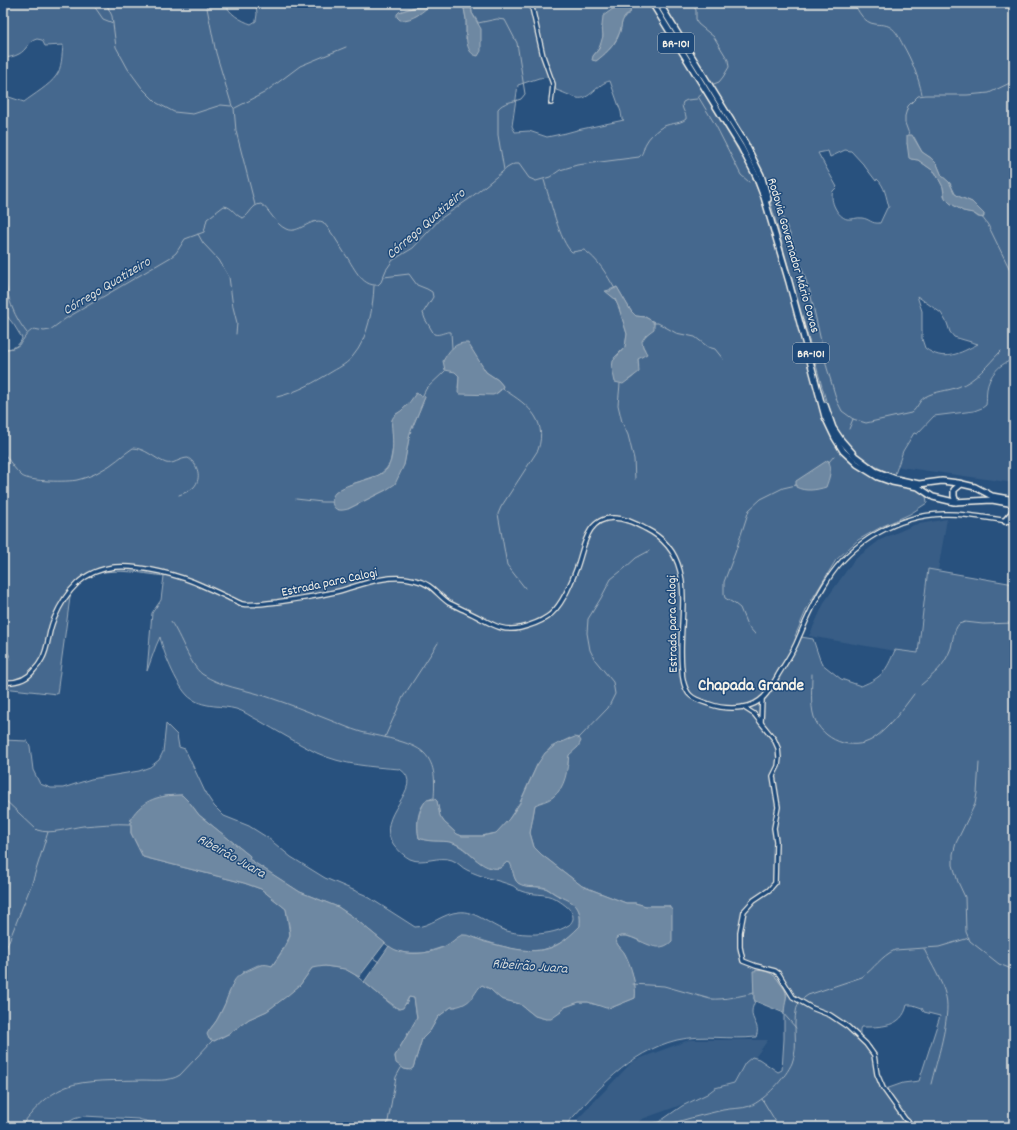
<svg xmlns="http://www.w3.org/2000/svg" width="1017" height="1130" font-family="Dekko,sans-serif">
  <rect width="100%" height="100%" fill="#28517e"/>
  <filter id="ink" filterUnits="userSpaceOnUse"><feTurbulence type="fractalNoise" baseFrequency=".025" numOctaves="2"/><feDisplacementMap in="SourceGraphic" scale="8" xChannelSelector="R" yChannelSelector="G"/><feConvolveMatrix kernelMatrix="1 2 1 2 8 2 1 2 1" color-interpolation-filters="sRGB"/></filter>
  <g filter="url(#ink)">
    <!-- built -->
    <g fill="#375d86">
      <polygon points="1007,350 1014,362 1014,483 900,467 881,428"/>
      <polygon points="947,519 923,656 809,636 825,601 854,560 880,540 914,525"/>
      <polygon points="689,1040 768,1040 734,1086 642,1119 633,1127 570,1127 633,1061"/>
    </g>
    <!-- green -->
    <g fill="#45688e" stroke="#9cacbb" fill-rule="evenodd">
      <path d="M 3,3 L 226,3 C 227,13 242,21 251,24 L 256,21 L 257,14 L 256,3 L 423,3 L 419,6 L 399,12 L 416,16 L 432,3 L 463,3 L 466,19 L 466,39 L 478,22 L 472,13 L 471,3 L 621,3 L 602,26 C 605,38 601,47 593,56 L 596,61 C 604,55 614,46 618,37 C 624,23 618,22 631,12 L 621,3 L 649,3 L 734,143 L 748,168 L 761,197 L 781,262 L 820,407 L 824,421 L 836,442 L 862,468 L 925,489 L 927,503 L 910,514 L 883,526 L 858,540 L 836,560 L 808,606 L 795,636 L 813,639 L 821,663 L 841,679 L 861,686 C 883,677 886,671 895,650 L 918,653 L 928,569 L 1014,584 L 1014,1127 L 642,1127 L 659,1122 L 682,1106 L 707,1094 L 715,1088 L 734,1083 L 745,1063 L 752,1057 L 759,1059 L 778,1072 L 782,1070 L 784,1039 L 784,1006 L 787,995 L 784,988 L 775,976 L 757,971 L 754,998 L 755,1001 C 754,1004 752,1008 752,1011 C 751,1021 761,1025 756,1037 C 730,1040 702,1034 677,1040 C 628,1052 597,1091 565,1126 L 566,1127 L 169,1127 L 138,1119 L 84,1116 L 74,1119 L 61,1127 L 3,1127 L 3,740 L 27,741 L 30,746 L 33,770 L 40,784 L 51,788 L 63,788 L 91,779 L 139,771 L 150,767 L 159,760 L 163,752 L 166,724 L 177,735 L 179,747 L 185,749 L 206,794 L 214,806 L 224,816 L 249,826 L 268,838 L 291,857 L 325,878 L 365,895 L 415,927 C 430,927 443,913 459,912 C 474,910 490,925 504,930 C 520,936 552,936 567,926 C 570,925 572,922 573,919 C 573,917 573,915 572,913 C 570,908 561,902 556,899 C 544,892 533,896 521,891 C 517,890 515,886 511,885 C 497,880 481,877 467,870 C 462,868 458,862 452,860 C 439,855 423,865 410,859 C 404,856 398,850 394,845 C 371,816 428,788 400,769 C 372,767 343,765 317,753 C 297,743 277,731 258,720 C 251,717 244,711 236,709 C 222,705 205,708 192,699 C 179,692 163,652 160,637 L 156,646 L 147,671 L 152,613 L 161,600 L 164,576 C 140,573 112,567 88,576 C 82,579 76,585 71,590 L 57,694 L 3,688 L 3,349 C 11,350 20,346 22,338 L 14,325 L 3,311 L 3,95 L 24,102 C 33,95 50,85 56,76 C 62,69 62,54 63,45 L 45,46 L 42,40 L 37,39 C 28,41 27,50 19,54 C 14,57 8,57 3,59 ZM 550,77 L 553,78 L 556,90 C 563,92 570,96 577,98 C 590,101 597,83 610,81 L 621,112 L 622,119 L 624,120 L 577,130 L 566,133 L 547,137 L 529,131 L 515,132 L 512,126 L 518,85 L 539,78 ZM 617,287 L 631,311 L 636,316 L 645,317 L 654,322 C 655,332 643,334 641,343 L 645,350 L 638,359 C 640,371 638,373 629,380 L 614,358 L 625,347 L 627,334 L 619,308 L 615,299 L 606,291 ZM 467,343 L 486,372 L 498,380 L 503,386 L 501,390 L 496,394 L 458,388 L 459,376 L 455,372 ZM 425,397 L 410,433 L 404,465 L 386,490 L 348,509 L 349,485 L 379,475 L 386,469 L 390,463 L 393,447 L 392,420 L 396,414 L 403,410 L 409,403 ZM 570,738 L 568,765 L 535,805 L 530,833 L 534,847 L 542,855 L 582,886 L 626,903 L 635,903 L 646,906 L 669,906 L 641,942 C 634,938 623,933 616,938 C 615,945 624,950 626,957 C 632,970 636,984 635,998 L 613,1007 L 592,1004 L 589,1002 L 579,1002 L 565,1007 L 561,1012 L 546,1019 L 535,1016 L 520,1004 L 501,999 L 490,989 L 482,985 L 456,1007 L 451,1007 L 438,1017 L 430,1031 L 422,1039 L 413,1068 L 407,1070 C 401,1067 395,1062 395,1056 L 417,1018 L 414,998 L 409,997 L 407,1003 L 399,1009 L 393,1006 L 354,974 L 345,969 L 325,966 L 317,966 L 312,968 L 300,985 L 267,1011 L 249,1019 L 230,1033 L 214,1041 L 211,1028 L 217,1020 L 228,998 L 229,993 L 243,972 L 258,965 L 272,966 L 280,954 L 290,936 L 286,909 L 261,889 L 244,883 L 143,857 L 131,833 L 131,818 L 165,796 L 182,795 L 190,803 L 199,815 L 250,856 L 248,859 L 300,892 L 338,907 L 353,917 L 392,949 L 405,953 L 424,953 L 446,946 L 462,935 C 492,941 526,960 556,945 C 566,941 573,933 580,926 C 582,905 574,902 557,895 C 552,893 548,888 543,888 C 536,886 524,887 518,883 C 513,879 513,868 511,862 L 507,862 L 500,868 C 482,870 472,854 459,846 C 447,837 432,844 419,838 C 416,824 417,802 433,798 L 437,801 L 440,816 L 444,822 L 457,834 L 462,836 L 482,836 L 497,833 L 509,819 L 520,802 L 537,765 L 551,747 ZM 907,1005 L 913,1005 L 922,1008 L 924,1012 L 940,1016 L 919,1081 L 903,1083 L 883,1090 L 881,1089 L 876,1077 L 871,1046 C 864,1041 859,1038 860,1029 L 861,1027 C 880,1027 902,1028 907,1005 Z"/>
      <path d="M 663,3 L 1014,3 L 1014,360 C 1000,362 989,376 987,389 C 986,395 987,400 986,405 L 982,408 L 974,411 L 934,416 L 917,434 L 914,433 L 903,451 L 895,474 C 876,470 849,451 840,434 C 835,426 832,416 828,408 L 762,172 L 738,126 ZM 914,137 L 922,152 L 931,158 L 937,164 L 942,176 L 950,183 L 955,194 L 960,197 L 972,202 L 984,214 L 984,217 L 978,217 L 973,213 L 963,211 L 950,203 L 944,196 L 943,187 L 935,172 L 918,160 L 911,159 L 907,143 ZM 845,150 L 851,151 L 863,164 L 876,181 L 877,179 C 885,186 886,197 889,207 L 887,208 L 880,223 C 871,224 870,219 862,218 C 857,217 852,220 847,219 C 838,217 829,201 833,191 C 834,190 836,188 837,187 L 818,153 L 828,151 L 830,157 ZM 917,296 L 941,313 L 947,323 L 950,332 L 954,337 L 978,344 C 960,353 944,363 925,348 L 922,339 L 922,311 Z"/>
    </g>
    <!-- water -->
    <g fill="#6e88a2" stroke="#a4b2be">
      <path d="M 423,3 L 432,3 C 424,11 413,21 400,20 L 397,17 L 397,14 L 399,12 L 419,6 Z"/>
      <path d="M 463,3 L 471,3 L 472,13 L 481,29 L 481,51 L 478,56 C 463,54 467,30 466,19 C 465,14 464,8 463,3 Z"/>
      <path d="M 621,3 L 631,11 C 618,22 624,23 618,36 C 614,46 604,55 596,61 L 592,60 L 593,56 L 599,49 L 603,36 L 602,26 L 603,16 Z"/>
      <polygon points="907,135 912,135 922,152 931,158 937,164 942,176 949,182 955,194 960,197 972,202 984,214 983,218 979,217 973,213 963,211 950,203 945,198 943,187 935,172 918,160 911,159 909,158 907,143"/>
      <polygon points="617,287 631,311 636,316 645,317 654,322 654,329 646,335 642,341 643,347 647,354 638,359 639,372 623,384 615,382 612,368 613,361 625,347 627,334 619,308 615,299 605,291 610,291"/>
      <path d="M 468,343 L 486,372 L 498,380 L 503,386 C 501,390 498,393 493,395 L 460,394 L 458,393 L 459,376 L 455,372 L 445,370 L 443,361 C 449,351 454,342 468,343 Z"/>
      <path d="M 416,393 L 425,397 L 410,433 L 404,465 L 395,484 L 386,490 L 348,509 C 344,510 340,511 336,509 C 331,506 331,497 335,493 C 347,481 377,481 387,469 C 394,458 393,442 392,430 C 392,427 391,423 392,420 C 393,415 399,413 402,410 C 408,405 412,399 416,393 Z"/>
      <path d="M 828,460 C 833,468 829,479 826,487 C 817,490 805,492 796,487 L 796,481 Z"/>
      <path d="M 575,737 L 579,738 L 581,741 L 578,747 L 569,755 C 567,770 566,787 553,797 C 548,801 541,802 535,805 L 530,833 L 534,847 L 542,855 L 582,886 L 626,903 L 635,903 L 646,906 L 669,906 L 672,910 L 672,941 C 654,960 632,927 616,938 C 615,945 622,948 625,954 C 631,965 637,986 635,998 L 613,1007 L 606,1008 L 588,1002 L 579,1002 L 565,1007 L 561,1012 L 551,1019 L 546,1019 L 535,1016 L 520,1004 L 501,999 L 490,989 L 482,985 C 478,988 477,991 474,995 C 469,1003 460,1007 451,1007 L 438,1017 L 430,1031 L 422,1039 L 413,1068 L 410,1070 L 404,1069 L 396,1063 L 395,1056 L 417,1018 L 414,998 L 409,997 L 403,1008 L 399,1009 L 382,997 L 364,982 L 389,946 C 404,958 432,954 447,945 C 453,942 459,934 465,935 C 471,935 479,940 485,942 C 507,947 535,957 557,945 C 566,940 573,933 580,926 C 582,905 573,902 557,895 C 553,893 550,890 546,888 C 537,885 527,889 518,883 C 513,879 513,868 510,863 L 507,862 L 500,868 C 481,871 473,853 458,845 C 446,838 432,844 419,838 C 416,824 418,812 426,800 L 435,799 L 437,801 L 440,816 L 444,822 L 457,834 L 462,836 L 482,836 L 496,833 L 509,819 L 520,803 L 537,765 L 545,753 L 557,744 Z"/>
      <path d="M 182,795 L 190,803 L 199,815 L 250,856 L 249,859 L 300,892 L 338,907 L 353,917 L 385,943 L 359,977 L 345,969 L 325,966 L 312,968 L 300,985 L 287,996 L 267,1011 L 249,1019 L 230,1033 L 214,1041 L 209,1039 L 207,1034 C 210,1028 215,1024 218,1018 C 221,1012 225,1005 227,998 C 235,980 232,977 252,969 C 260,965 263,963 272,966 C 277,959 289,943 290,935 C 290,926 287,917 286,909 L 261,889 L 244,883 L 143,857 L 131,833 L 131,818 C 143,799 160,795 182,795 Z"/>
      <path d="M 753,971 C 765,969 773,972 780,983 C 782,986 786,990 786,994 C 787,997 784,1008 784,1013 L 755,1001 L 754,999 Z"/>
    </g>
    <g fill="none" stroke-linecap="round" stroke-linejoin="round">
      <!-- stream -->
      <g stroke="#a4b2be" stroke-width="1">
        <polyline points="92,3 103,19 113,23"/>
        <polyline points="106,3 112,16 116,47 128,69 142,88 157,103 174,112 193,114 221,105 231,106"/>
        <polyline points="207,3 207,8 216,53 232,106 234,108 236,131 255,205"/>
        <polyline points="692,3 696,10 696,19 698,24 714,37 728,60 729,67 723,77 719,82 711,85"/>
        <path d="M 854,3 C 858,11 864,23 875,24 C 880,25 885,24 890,27 C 897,31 899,38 903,45 C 912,61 918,76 922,94"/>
        <path d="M 478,23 L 497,19 L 505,20 L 517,43 L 525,94 L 521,99 C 513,102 503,102 498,109 L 498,135 L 504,170"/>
        <polyline points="699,98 716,126 741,175 749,182"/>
        <polyline points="235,108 264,93 300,66 346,47"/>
        <polyline points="909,134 905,123 905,116 908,106 918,96 926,95 967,95 989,93 1014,81"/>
        <path d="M 544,180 C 549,196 560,243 572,252 L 584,250 C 598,259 607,275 615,289"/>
        <path d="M 774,197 L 790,234 L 810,292 L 827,368 L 837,401 L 842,411 L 853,419 L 866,423 L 911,413 C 918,408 919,400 925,397 C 935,391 948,391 958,387 C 976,381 988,364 1001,351"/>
        <polyline points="982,217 988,225 1014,278"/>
        <polyline points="198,234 203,243 219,260 229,277 233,307 237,323 236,334"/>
        <path d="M 3,255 C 6,288 7,307 27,333"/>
        <path d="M 384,277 L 409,274 L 417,285 L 427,289 L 432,292 L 433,297 L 423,313 L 425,319 L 434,334 C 440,336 445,331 451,332 L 452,348"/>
        <polyline points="653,323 658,323 676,333 695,337 708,347 715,349 723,359"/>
        <path d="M 3,349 C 26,349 19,337 34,329 L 44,331 L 50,330 L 65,319 L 171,257 L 176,253 L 185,239 L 204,232 L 207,219 L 224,206 C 233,207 235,216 243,218 C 251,214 251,205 261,204 C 270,210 275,224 286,229 C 298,235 311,217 323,222 C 332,232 338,243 345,254 C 353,265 361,287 378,285 L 381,282 L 386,270 L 393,260 L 413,248 L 440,219 L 469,199 L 507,168 L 514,164 L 519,164 L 529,178 L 536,181 L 550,177 L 560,170 L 577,165 L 639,157 C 644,153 643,148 646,143 C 649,137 654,133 659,129 C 668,122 679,125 686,119 C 687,113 680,109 683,102 L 687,100 L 697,99 L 704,91"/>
        <polyline points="620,384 618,405 622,422 628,435 634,459 635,479"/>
        <path d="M 501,388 C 524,402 549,418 538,450 L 501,507 L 498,514 L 507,565 L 525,588"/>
        <path d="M 277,397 C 298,392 315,382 333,371 C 340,367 348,363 353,356 C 368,339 373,308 374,286"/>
        <polyline points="422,397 426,389 445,371"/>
        <polyline points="849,429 853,419"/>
        <path d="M 3,452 C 9,460 15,470 22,476 C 30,482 68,482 77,480 C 85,478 94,475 100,471 C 113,465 122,455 133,448 C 145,448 155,459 166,463 C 173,465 180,458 188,458 C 198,464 202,478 194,487 C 190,491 184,493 179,495"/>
        <polyline points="829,462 834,456"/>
        <polyline points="296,499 322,502 332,502"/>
        <path d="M 171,622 C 181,636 190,665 202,674 C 221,687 244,689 265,696 C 286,703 307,711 327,719 C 338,723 350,729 361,732 C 377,736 412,741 424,753 C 436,765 435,782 434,798"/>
        <polyline points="755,634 747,625 740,608 735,604 725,598 724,594 724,582 735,553 749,510 761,499 783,488 796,485"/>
        <polyline points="3,642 11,659"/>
        <path d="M 812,674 C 812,687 810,704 814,717 C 822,740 852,752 873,739 C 890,727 902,710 914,694"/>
        <path d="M 921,685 C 935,673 944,667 951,648 C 953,640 953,631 959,624 L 965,622 L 983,624 L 1014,623"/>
        <polyline points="385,737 403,697 438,643"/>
        <polyline points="578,739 608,708 615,694 613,682 595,660 590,650 587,633 588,619 601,598 611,579 625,568 636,558 649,551"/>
        <polyline points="979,763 977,793 975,804 956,843 953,854 953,865 958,882 965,897 966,932 970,941 999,964 1014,970"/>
        <path d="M 3,798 L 37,830 C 52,835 68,828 83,826 C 98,825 115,823 130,824"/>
        <path d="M 924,949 C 931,964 942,980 946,997 C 951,1017 936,1063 931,1084"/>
        <polyline points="3,956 32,883 48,832"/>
        <polyline points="373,958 379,962"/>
        <path d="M 633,984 L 664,986 L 710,999 C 725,1000 739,996 754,993"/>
        <path d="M 801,1000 L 808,995 L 862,977 C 874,969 881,956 895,950 L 939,947 L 969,938"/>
        <polyline points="782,1012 796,1028"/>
        <polyline points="762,1099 779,1127"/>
        <path d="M 20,1127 C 33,1111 46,1095 66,1087 C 85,1079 120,1081 142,1080 C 155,1080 169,1082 180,1075 L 212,1041"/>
        <polyline points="387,1127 396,1077 401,1068"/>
        <path d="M 661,1127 C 681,1120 702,1115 723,1110 C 732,1108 742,1109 750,1106 C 765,1100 786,1077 792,1063 C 800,1044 790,1020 799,1002"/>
      </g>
      <!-- minor casing -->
      <g stroke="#f4f1e8" stroke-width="6">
        <g id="minor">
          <polyline points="531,3 543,56 553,84 551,103"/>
          <path d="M 3,682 C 15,683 26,681 34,670 C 37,667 40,663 42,659 C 49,647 48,631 54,619 C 66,591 83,570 115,567 C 140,565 180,575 203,586 C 212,590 221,594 229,598 C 231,599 240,603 242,604 C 252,606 266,603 277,602 C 298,599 319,596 339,591 C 364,584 388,573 415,580 C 433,584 436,594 449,603 C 455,606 462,609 468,612 C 486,620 500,633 520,628 C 528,626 540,622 547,617 C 561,608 570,586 576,570 C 584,550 585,518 613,518 C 625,518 636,524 646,529 C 702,557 676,620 682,669 C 682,677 684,689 690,695 C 695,700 703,702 709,704 C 720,708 732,709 744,707 C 764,703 769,691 778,675 C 784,665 791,655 796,644 C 805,623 814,601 827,581 C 851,542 898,515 944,514 C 968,513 991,519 1014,522"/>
          <polyline points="743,707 754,714 774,739 778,748 779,758 778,766 773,776 778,807 774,828 776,841 775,883 769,890 754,900 744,911 740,932 740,947 743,961 756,966 775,971 779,974 793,997 812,1008 830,1015 848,1027 866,1044 874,1055 877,1074 883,1088 905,1119 914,1127"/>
          <polyline points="761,722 762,699"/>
        </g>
      </g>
      <!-- highway casing -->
      <g stroke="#f4f1e8" stroke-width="8">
        <g id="highway">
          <polyline points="652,3 741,147 756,176 764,197 789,282 825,417 835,438 843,451 857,464 878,477 892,482 918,487 933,497 954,502 992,500 1014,504"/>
          <polyline points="659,3 745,143 761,175 768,199"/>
          <polyline points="825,405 833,428 841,440 855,456 875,471 896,479 919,484 942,481 958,483 975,487 992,496 1014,500"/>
          <polyline points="956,502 954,496 954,490 961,484"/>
          <polyline points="1014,502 1012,513 1014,517"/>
          <polyline points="1005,521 1012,513"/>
        </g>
      </g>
      <!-- minor -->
      <use href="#minor" stroke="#1f4a7a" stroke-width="3.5"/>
      <!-- highway -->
      <use href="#highway" stroke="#1f4a7a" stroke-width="5"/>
    </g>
  </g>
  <g text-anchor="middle" stroke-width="3" stroke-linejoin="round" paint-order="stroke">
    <!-- shield labels -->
    <g fill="#1f4a7a" stroke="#b4bfc7" stroke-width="1">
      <rect x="658" y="33" width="36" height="20" rx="3"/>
      <rect x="793" y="343" width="36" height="20" rx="3"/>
    </g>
    <g font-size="12" font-weight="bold" fill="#f4f1e8">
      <text x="676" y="47">BR-101</text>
      <text x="811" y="357">BR-101</text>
    </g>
    <!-- street labels -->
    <g font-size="13" fill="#f4f1e8" stroke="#1f4a7a">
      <text transform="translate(795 255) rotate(74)" y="5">Rodovia Governador Mário Covas</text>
      <text transform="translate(329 581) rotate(-12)" y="5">Estrada para Calogi</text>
      <text transform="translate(671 624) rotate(-91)" y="5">Estrada para Calogi</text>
    </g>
    <!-- water labels -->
    <g font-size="14" font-style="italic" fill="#d9dcda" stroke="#1f4a7a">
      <text transform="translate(425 223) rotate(-41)" y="5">Córrego Quatizeiro</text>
      <text transform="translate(106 285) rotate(-31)" y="5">Córrego Quatizeiro</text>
      <text transform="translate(232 855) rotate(29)" y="5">Ribeirão Juara</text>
      <text transform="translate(530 965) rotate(4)" y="5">Ribeirão Juara</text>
    </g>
    <!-- district labels -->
    <g font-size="17" font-weight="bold" fill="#f4f1e8" stroke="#1f4a7a">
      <text x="751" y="690">Chapada Grande</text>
    </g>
  </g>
  <!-- margin -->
  <rect width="1017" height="1130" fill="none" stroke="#1f4a7a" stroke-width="16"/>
  <rect x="8" y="8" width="1001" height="1114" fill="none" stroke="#f4f1e8" stroke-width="1.5" filter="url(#ink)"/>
</svg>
